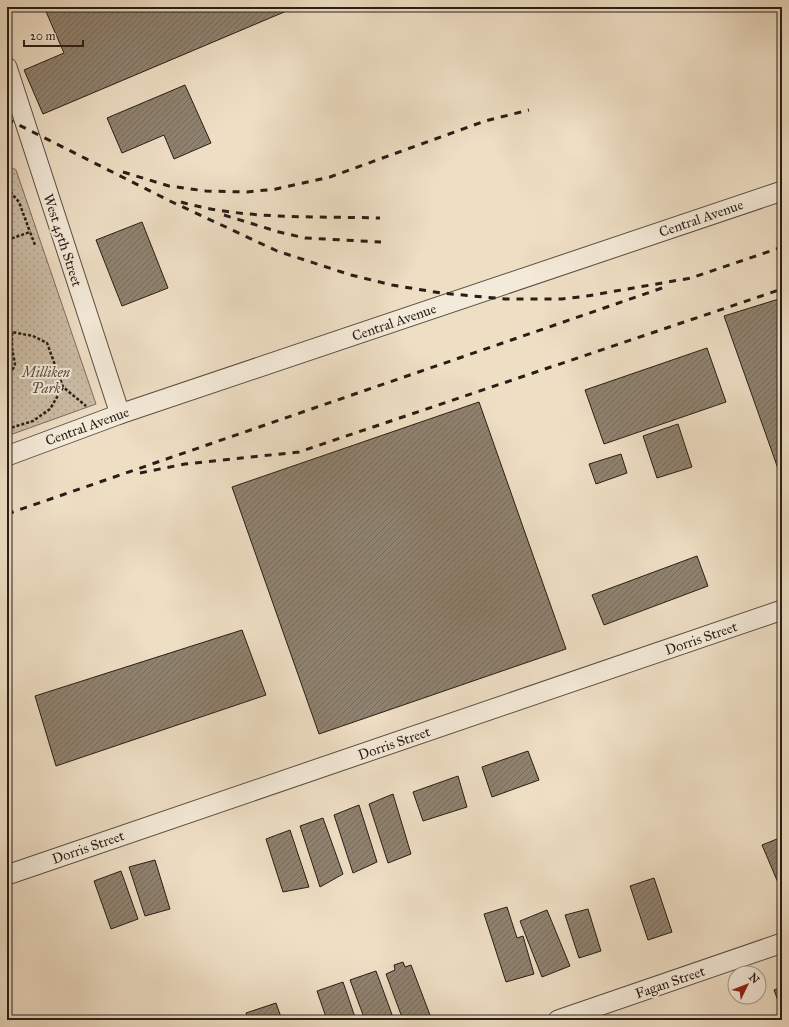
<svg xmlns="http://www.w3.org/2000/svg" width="789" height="1027" font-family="'IM FELL Great Primer',serif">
  <defs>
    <pattern id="park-dots" width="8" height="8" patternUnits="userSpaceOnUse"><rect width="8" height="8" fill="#ccbda6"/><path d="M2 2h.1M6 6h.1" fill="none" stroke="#afa28e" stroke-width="1.8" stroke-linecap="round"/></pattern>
    <pattern id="building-hatch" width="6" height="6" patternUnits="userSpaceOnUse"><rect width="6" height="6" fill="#8f8270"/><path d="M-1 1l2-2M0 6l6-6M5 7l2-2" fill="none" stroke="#756a5b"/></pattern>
  </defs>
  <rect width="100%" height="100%" fill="#eedec4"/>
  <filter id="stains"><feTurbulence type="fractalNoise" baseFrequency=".005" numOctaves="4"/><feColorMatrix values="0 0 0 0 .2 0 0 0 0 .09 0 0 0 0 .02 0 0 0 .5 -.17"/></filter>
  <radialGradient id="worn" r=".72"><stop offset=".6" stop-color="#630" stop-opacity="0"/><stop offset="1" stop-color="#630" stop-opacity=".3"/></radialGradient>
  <!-- park -->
  <polygon fill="url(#park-dots)" stroke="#7a6e5e" points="7,165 16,170 96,404 7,436"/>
  <!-- building -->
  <g fill="url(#building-hatch)" stroke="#281e16">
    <polygon points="44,7 296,7 43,114 24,70 64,53"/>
    <polygon points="185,85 211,143 174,159 164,135 122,153 107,118"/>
    <polygon points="142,222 168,288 122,306 96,240"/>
    <polygon points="782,298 782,480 724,316"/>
    <polygon points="707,348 726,402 604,444 585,390"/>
    <polygon points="479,402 566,649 319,734 232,487"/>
    <polygon points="678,424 692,467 657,478 643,436"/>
    <polygon points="621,454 627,473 596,484 589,464"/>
    <polygon points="697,556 708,586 604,625 592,595"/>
    <polygon points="242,630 266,695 56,766 35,696"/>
    <polygon points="528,751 539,780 492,797 482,767"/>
    <polygon points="458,776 467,807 423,821 413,792"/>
    <polygon points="393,794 411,854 388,863 369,804"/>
    <polygon points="359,805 377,862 353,873 334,815"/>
    <polygon points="323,818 343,874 320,887 300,826"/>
    <polygon points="290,830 309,887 283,892 266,839"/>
    <polygon points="782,837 782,892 762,845"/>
    <polygon points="155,860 170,909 145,916 129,867"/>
    <polygon points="121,871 138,919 111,929 94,881"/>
    <polygon points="654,878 672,932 648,940 630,886"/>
    <polygon points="507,907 517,938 523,936 534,974 506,982 484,914"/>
    <polygon points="588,909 601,951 579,958 565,915"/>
    <polygon points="547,910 570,966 542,977 520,921"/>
    <polygon points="403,962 405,967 411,965 430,1015 415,1020 403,1020 386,974 395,970 394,965"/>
    <polygon points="376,971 394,1020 365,1020 350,980"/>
    <polygon points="343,982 356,1020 327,1020 317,991"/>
    <polygon points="782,987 782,1011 774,990"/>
    <polygon points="276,1003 282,1020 248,1020 246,1013"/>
  </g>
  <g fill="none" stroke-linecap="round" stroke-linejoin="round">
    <!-- minor casing -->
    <g stroke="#5a4e42" stroke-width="21">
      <g id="minor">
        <polyline points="7,67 120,414"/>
        <polyline points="7,456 120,414 782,191"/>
        <polyline points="7,875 782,610"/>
        <polyline points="558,1020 782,943"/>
      </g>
    </g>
    <!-- path -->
    <g stroke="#281e16" stroke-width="2.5" stroke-dasharray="3 2" stroke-linecap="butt">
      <polyline points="7,188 19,202 30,232"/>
      <polyline points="7,240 30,232 35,245"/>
      <polyline points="7,329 12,332"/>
      <polyline points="7,369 13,369 15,364 12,348 12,332 33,336 47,343 63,387 86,406"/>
      <polyline points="7,429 33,421 50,409 63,387"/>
    </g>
    <!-- minor -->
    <use href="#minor" stroke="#f4ead9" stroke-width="19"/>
    <!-- rail -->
    <g stroke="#281e16" stroke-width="3" stroke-dasharray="7 7" stroke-linecap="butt">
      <polyline points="7,119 170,201 277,251 351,275 392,285 441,293 505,299 562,299 587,296 691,278 782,247"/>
      <polyline points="123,172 169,186 206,191 247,192 276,189 330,177 485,121 529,110"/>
      <path d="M 181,202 C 244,220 314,216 380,218"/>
      <polyline points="224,215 279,232 305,238 381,242"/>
      <polyline points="140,473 185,464 299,452 782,289"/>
      <polyline points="7,514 665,287"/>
    </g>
  </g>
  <g text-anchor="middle" stroke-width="4" stroke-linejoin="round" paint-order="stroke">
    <!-- street labels -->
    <g font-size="14" fill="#281e16" stroke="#f4ead9">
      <text transform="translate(701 218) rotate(-19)" y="5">Central Avenue</text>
      <text transform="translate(63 240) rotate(72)" y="5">West 45th Street</text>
      <text transform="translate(394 322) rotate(-19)" y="5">Central Avenue</text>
      <text transform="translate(87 426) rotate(-20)" y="5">Central Avenue</text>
      <text transform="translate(701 638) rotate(-19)" y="5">Dorris Street</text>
      <text transform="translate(394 743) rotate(-19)" y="5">Dorris Street</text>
      <text transform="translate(88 847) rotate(-19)" y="5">Dorris Street</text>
      <text transform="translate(670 982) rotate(-19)" y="5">Fagan Street</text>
    </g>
    <!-- park labels -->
    <g font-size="14" font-style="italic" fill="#594e41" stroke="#f4ead9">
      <text x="46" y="377">Milliken<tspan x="46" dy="16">Park</tspan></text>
    </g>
  </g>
  <!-- margin -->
  <rect width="789" height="1027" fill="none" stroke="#eedec4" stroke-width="24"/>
  <rect x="8" y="8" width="773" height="1011" fill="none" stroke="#281e16" stroke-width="2"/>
  <rect x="12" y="12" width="765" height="1003" fill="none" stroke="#281e16"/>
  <!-- north arrow -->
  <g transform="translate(747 985) rotate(47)"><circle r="19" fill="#f4ead9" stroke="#a2988b"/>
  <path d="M0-3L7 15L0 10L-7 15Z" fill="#8f2418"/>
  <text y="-6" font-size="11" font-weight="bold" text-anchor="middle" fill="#281e16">N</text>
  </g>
  <!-- scale -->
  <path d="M24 40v6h59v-6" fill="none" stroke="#281e16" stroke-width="2"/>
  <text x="30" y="40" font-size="12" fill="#281e16" stroke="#f4ead9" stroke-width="3" paint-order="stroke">20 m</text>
  <rect width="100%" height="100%" filter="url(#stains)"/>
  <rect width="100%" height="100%" fill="url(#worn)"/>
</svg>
